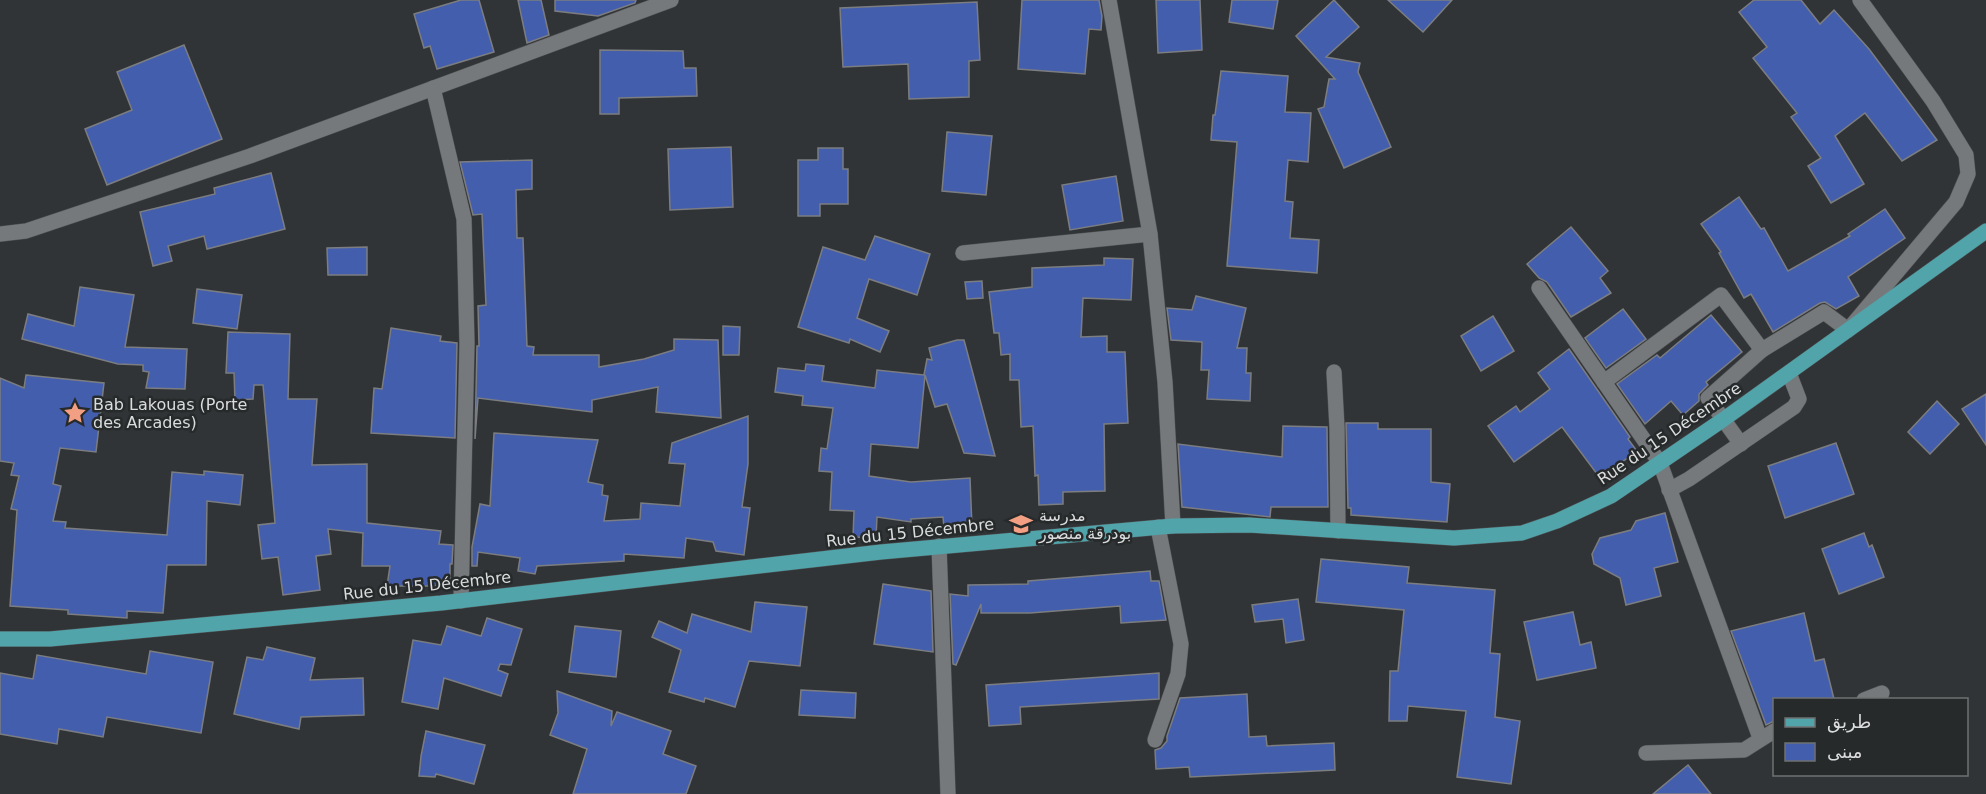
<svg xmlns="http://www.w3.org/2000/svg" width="1986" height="794" font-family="'DejaVu Sans','Noto Sans Arabic',sans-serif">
  <rect width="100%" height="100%" fill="#313436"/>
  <!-- building -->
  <g fill="#445eae" stroke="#7b7d80" stroke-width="1.5">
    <polygon points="461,0 479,0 494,52 437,69 430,46 424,48 414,14"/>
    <polygon points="518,0 541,0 549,35 527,43"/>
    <polygon points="555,0 636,0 635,3 598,16 555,11"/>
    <polygon points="1022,0 1099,0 1102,16 1101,30 1089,29 1085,74 1018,69"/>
    <polygon points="1156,0 1200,0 1202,50 1158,53"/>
    <polygon points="1232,0 1278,0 1273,29 1229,22"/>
    <polygon points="1334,0 1359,27 1326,57 1360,63 1358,72 1391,147 1344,168 1318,109 1324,107 1329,79 1335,79 1296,36"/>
    <polygon points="1388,0 1452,0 1423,32"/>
    <polygon points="1754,0 1801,0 1820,24 1834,10 1869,49 1937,140 1902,161 1865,113 1835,136 1864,184 1831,203 1808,166 1821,158 1791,117 1797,113 1753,58 1767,47 1739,12"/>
    <polygon points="977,2 980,60 969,61 969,97 909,99 908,64 843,67 840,8"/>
    <polygon points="184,45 222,139 107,185 85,129 132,110 117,72"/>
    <polygon points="600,50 683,51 684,68 696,68 697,96 619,98 619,114 600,114"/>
    <polygon points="1221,71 1288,76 1285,112 1311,113 1308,162 1288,160 1285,201 1293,202 1290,238 1319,240 1317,273 1227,266 1237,142 1211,140 1213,115 1215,115"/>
    <polygon points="947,132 992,136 986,195 942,191"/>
    <polygon points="731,147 733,207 670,210 668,149"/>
    <polygon points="818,148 843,148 843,169 848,169 848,204 820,204 820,216 798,216 798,160 818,160"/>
    <polygon points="532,160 532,189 516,190 517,238 523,238 527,346 534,347 533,355 599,355 599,367 644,359 674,350 674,339 718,340 721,418 656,412 658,387 592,400 592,412 478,398 475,439 477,346 479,346 478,306 486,305 482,214 473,215 460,162"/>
    <polygon points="271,173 285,229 207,249 204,236 168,246 172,261 153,266 140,212 215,194 214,188"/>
    <polygon points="1116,176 1123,221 1070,230 1062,185"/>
    <polygon points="1739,197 1761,229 1764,228 1788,271 1850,236 1848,234 1885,209 1905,238 1848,277 1859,296 1836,309 1825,302 1820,303 1773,332 1751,294 1744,298 1719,253 1721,252 1701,224"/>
    <polygon points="1571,227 1608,271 1600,278 1611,293 1571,317 1547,282 1539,278 1527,264"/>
    <polygon points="875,236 930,254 917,295 869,279 857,318 889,331 880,352 850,339 849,343 798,327 823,247 865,260"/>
    <polygon points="367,247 367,275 328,275 327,248"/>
    <polygon points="1104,258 1133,259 1131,300 1083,298 1081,337 1107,336 1107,352 1125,352 1128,423 1104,424 1105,491 1063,492 1063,504 1039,505 1038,475 1035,476 1033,426 1021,427 1019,380 1010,380 1010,354 1001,355 999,333 994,333 989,292 1032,287 1032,268 1104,265"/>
    <polygon points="982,281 983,298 967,299 965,282"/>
    <polygon points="80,287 134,295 125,347 187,349 185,389 146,388 149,372 143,371 143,365 118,364 22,339 28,314 74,326"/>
    <polygon points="197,289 242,295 237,329 193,323"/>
    <polygon points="1196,296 1246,308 1237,348 1247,348 1246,373 1251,373 1250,401 1207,399 1209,370 1201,370 1202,342 1171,340 1167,308 1192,310"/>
    <polygon points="1623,309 1646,339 1606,368 1585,338"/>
    <polygon points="1711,315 1742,352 1706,382 1708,385 1699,394 1699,401 1683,415 1671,401 1645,424 1617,384 1657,355 1660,358"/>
    <polygon points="1493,316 1514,351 1481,371 1461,336"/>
    <polygon points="723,326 740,327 739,355 723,355"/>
    <polygon points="391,328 441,336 440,341 457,343 455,438 371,433 374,388 382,389"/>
    <polygon points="228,332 290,334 288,399 317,399 312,465 367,464 367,523 441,531 439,544 453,545 452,564 450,564 450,586 387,586 390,566 362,566 363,533 328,529 331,554 316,556 320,590 283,595 278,557 262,559 258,525 275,523 263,385 254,385 253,399 235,400 234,373 226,373"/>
    <polygon points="957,340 964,340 995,456 964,453 947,404 935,407 925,375 918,448 871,444 869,476 911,482 970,478 972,527 944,528 943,517 911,519 911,522 877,517 876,538 853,537 854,511 830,510 832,472 819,471 821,448 827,449 833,408 802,405 803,396 775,392 778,368 805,371 806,364 824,366 822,381 875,388 877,370 924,375 927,359 932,360 929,348"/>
    <polygon points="1569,349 1630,437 1628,439 1637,451 1600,478 1562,427 1514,462 1488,426 1516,406 1520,412 1550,389 1538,373"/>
    <polygon points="26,375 104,383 96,452 60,448 53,484 61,486 53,521 66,522 65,528 167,535 172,472 204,475 204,471 243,475 240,505 207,501 206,565 167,565 163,613 127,611 127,618 68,614 68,610 10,606 17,510 11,509 19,476 11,475 14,463 0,461 0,378 24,388"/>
    <polygon points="1986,394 1986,445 1962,409"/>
    <polygon points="1937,401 1959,424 1930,454 1908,432"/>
    <polygon points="748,416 748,464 742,507 750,508 744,555 716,551 713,542 686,538 684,558 624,554 624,561 537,566 535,574 518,571 520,558 478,552 477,566 472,566 472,547 480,504 490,506 494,433 598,440 588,482 603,485 602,495 608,496 604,521 640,519 641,503 680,506 685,464 669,463 672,443"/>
    <polygon points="1346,423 1378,423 1378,429 1431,429 1431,482 1450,484 1447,522 1351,515 1351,508 1348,508"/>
    <polygon points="1283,426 1327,427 1328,507 1271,507 1270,517 1182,507 1178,444 1282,457"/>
    <polygon points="1836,443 1854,494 1785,518 1768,466"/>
    <polygon points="1665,513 1678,562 1654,568 1661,596 1626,605 1620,578 1594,564 1592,554 1600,538 1631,530 1636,521"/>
    <polygon points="1864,533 1869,547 1872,545 1884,577 1839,594 1822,549"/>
    <polygon points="1321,559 1409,567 1407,583 1495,590 1490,653 1500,654 1495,717 1520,721 1511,784 1457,777 1466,711 1408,706 1407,721 1389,721 1390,671 1398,671 1404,610 1316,602"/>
    <polygon points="1150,571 1151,581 1159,581 1166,620 1121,623 1120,606 1030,613 981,613 981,604 956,665 953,664 950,594 968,596 968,585 1028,584 1028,581"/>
    <polygon points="883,584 931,591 933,652 874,644"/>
    <polygon points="1298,599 1304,640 1286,643 1283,619 1255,622 1252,605"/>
    <polygon points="755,602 807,607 800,666 749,661 735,707 705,698 704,702 669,692 681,650 652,637 659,621 687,633 692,614 751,632"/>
    <polygon points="1573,612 1580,645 1591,642 1596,668 1537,680 1524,622"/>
    <polygon points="1804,613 1815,661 1824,659 1834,699 1774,699 1774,721 1766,725 1731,631"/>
    <polygon points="487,618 522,629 511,665 500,664 498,670 508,674 501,696 444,678 438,709 402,702 413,640 441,645 447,626 481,636"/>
    <polygon points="575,626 621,631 616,677 569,672"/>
    <polygon points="267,647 315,658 310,680 363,678 364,715 301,717 299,729 234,714 247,657 263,660"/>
    <polygon points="150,651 213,662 201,733 107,717 103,737 59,729 57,744 0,734 0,673 33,679 37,655 146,674"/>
    <polygon points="1159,673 1159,699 1020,707 1021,724 989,726 986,685"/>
    <polygon points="801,690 856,693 855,718 799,715"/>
    <polygon points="557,691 612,711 611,726 617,712 671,731 663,754 696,766 686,794 573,794 587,749 550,735 558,713"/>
    <polygon points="1247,694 1249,737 1266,736 1267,746 1334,743 1335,770 1190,777 1189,767 1156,769 1155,750 1161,748 1167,741 1167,736 1180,698"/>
    <polygon points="426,731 485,745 474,784 436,774 435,777 419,776 421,756"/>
    <polygon points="1688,765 1711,794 1653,794"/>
  </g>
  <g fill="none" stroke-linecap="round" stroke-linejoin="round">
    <!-- minor casing -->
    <g stroke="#4f5153" stroke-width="16">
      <g id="minor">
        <polyline points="1109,0 1150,234 1165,382 1173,526"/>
        <polyline points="433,88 464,219 467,344 461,601"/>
        <polyline points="0,234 26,231 250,156 671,0"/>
        <polyline points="963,253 1150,234"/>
        <polyline points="1539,288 1660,463 1760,738"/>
        <polyline points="1334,372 1337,428 1338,531"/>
        <polyline points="1604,382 1721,295 1762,350"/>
        <polyline points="1741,444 1708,398 1762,350 1824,312 1848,330 1956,202 1968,174 1966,155 1933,101 1860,0"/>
        <polyline points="1669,490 1689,479 1794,407 1799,399 1789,373"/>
        <polyline points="939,546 948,794"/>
        <polyline points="1864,700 1882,693"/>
        <polyline points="1155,740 1178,674 1181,644 1158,527"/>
        <polyline points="1646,753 1744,750 1774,731"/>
      </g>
    </g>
    <!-- primary casing -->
    <g stroke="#4f5153" stroke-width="16">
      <polyline id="primary" points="0,639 50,639 441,603 881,552 1173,526 1249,525 1454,538 1522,533 1557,521 1611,496 1724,419 1986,231"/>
    </g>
    <!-- minor -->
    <use href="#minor" stroke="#76797b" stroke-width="15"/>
    <!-- primary -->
    <use href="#primary" stroke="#50a4aa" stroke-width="15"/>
  </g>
  <!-- icons -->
  <defs>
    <g id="sight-bare" transform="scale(1.8)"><path d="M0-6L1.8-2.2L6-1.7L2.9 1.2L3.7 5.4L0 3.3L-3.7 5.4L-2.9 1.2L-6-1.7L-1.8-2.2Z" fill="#f39f83" stroke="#272a2b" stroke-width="2.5" paint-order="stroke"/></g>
    <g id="school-bare" transform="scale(1.8)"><path d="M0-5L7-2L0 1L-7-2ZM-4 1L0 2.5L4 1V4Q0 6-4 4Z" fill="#f39f83" stroke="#272a2b" stroke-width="2.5" paint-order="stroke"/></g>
  </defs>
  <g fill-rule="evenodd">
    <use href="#sight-bare" x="75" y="413"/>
    <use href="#school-bare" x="1021" y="524"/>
  </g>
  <g text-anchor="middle" stroke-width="5" stroke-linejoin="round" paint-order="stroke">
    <!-- poi labels -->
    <g font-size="16" fill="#dadcdd" stroke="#272a2b" text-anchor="start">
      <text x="93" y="410">Bab Lakouas (Porte<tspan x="93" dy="18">des Arcades)</tspan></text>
      <text x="1039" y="521">مدرسة<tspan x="1039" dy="18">بودرقة منصور</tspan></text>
    </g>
    <!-- street labels -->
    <g font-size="16" fill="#dadcdd" stroke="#272a2b">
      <text transform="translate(1669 433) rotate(-34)" y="6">Rue du 15 Décembre</text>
      <text transform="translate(910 532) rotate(-6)" y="6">Rue du 15 Décembre</text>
      <text transform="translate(427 585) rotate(-6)" y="6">Rue du 15 Décembre</text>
    </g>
  </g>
  <!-- legend -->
  <rect x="1773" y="698" width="195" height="78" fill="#272a2b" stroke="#6f7172" stroke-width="1.5"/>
  <rect x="1785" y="718" width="30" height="9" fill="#50a4aa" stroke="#6f7172" stroke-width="1.5"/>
  <text x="1827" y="728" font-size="18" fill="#dadcdd">طريق</text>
  <rect x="1785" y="743" width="30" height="18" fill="#445eae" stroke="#6f7172" stroke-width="1.5"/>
  <text x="1827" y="758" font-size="18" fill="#dadcdd">مبنى</text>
</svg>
